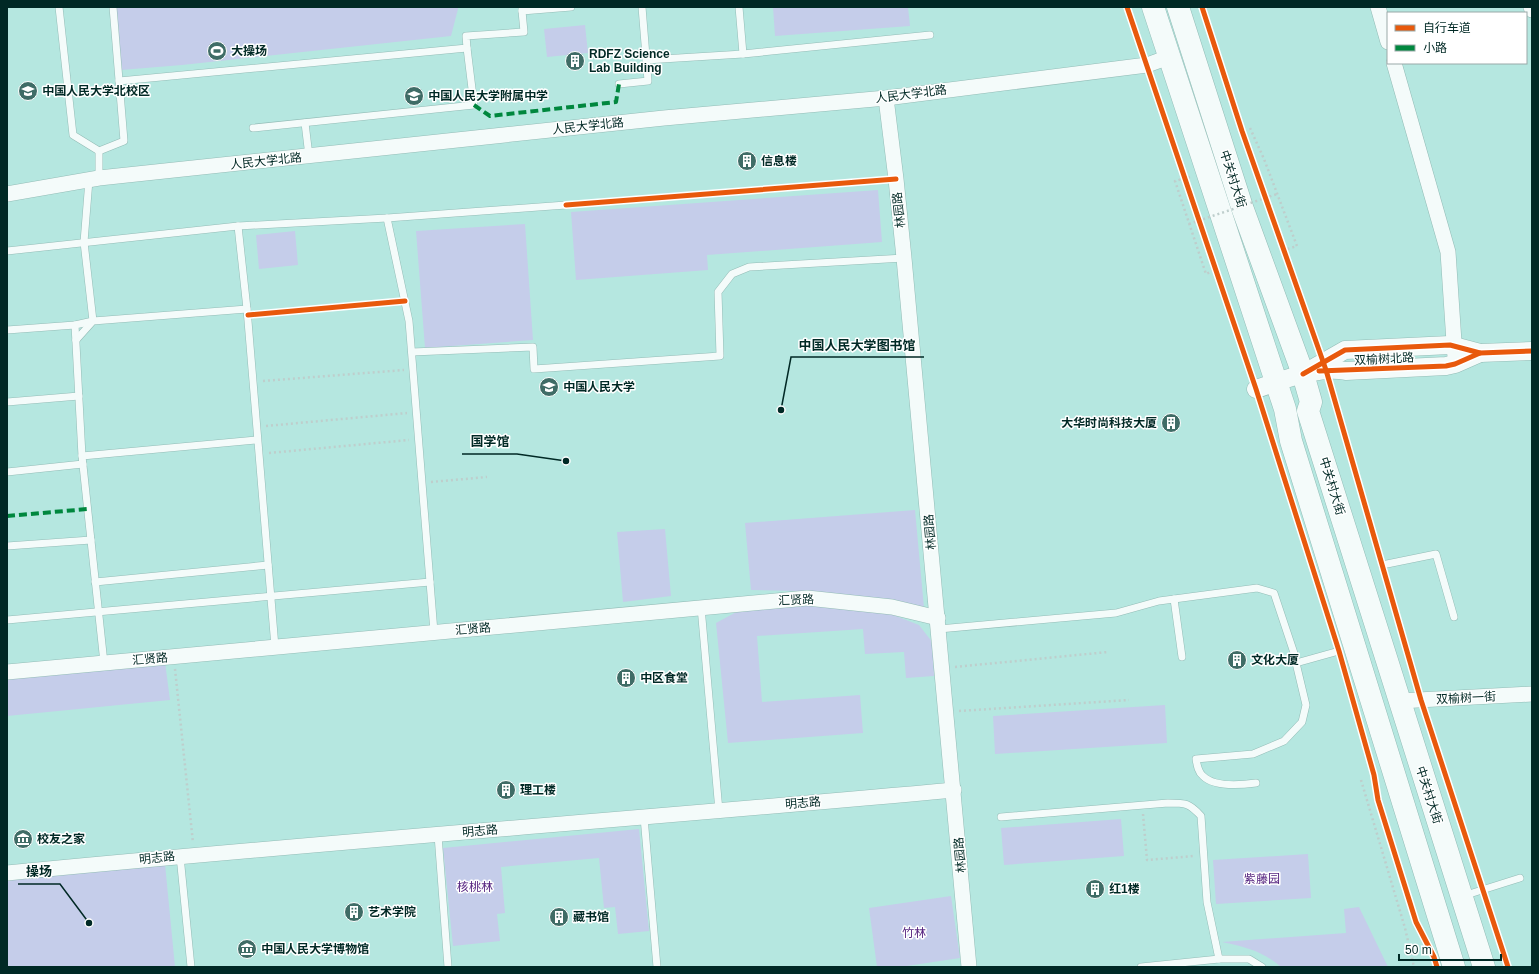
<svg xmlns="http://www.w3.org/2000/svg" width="1539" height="974" font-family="Helvetica,'Noto Sans SC',sans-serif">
  <rect width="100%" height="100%" fill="#b5e7e0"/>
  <!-- green -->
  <g fill="#c5cdea">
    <polygon points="114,7 458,7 458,9 451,36 182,65 121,70"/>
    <polygon points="773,7 908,7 910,26 775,36"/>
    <polygon points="585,25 588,53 547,57 544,29"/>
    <polygon points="878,190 882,242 707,255 708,270 576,280 571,212"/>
    <polygon points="525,224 533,340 425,348 416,231"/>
    <polygon points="295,231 298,265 259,269 256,235"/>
    <polygon points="915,510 924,608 801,591 751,590 745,523"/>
    <polygon points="665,529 671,596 623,602 617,532"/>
    <polygon points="811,604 878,609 919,625 933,643 934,676 906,678 904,652 865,654 863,629 757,636 762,702 860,695 863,733 728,743 716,623 740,610"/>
    <polygon points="165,662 170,700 7,716 7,678"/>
    <polygon points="1165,705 1167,743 995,754 993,716"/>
    <polygon points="1121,819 1124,856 1004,865 1001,828"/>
    <polygon points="639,829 649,931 618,934 615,907 604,908 599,858 501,867 505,913 497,914 500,941 453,946 443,848"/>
    <polygon points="1308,854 1311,898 1216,904 1213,860"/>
    <polygon points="165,864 175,967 7,967 7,879"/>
    <polygon points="951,896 960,958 900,967 877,967 869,908"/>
    <path d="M 1359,907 L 1388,967 L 1281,967 C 1263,951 1245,947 1222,942 L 1346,933 L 1344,909 Z"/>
  </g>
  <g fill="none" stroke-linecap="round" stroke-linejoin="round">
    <!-- service casing -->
    <g stroke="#93bcb6" stroke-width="8">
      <g id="service">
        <polyline points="59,7 73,135 99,151"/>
        <polyline points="522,7 522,11 571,7"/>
        <polyline points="743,54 930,35"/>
        <polyline points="646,60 743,54 739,7"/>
        <polyline points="119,81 467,48 466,36 524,32 522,11"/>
        <polyline points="619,84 648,81 642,7"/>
        <polyline points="305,123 309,156"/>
        <polyline points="253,128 474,105 467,48"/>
        <polyline points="99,178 99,151 124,141 113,7"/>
        <polyline points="89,180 84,242 93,321 75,325 82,456 104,663"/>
        <polyline points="387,218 409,321 434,632"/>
        <polyline points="238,226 247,309 275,647"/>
        <polyline points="7,251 238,226 387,218 566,205"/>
        <polyline points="7,330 75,325"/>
        <polyline points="76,340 93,321 247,309"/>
        <polyline points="412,352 533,347 534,369 720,356 718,292 732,274 749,267 904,258"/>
        <polyline points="7,402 79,396"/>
        <polyline points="82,456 257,440"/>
        <polyline points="7,472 83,464"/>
        <polyline points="7,546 91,540"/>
        <polyline points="1382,565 1436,554 1454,617"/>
        <polyline points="95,582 268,565"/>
        <polyline points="1174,599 1182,657"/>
        <polyline points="701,607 719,811"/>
        <polyline points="7,620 430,582"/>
        <polyline points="939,629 1116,613 1159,601 1257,588 1274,593 1294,653 1296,663 1339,651"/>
        <path d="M 1256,783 C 1241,785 1214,787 1203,776 C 1198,772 1197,765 1196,759 L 1253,754 L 1284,741 L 1302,722 L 1306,705 L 1296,663"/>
        <polyline points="644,817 657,967"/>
        <path d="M 1001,817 L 1168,803 C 1186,803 1189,803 1201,816 L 1207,902 L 1219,959"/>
        <polyline points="438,835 448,967"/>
        <polyline points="180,856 191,967"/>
        <polyline points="1463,896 1520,878"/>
        <polyline points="1141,967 1219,959 1249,959 1262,967"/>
      </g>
    </g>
    <!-- minor casing -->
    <g stroke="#93bcb6" stroke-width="16">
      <g id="minor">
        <polyline points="1378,7 1388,42"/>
        <polyline points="1531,7 1532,10"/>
        <polyline points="1394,63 1448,252 1455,357"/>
        <polyline points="886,98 896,179 904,258 969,967"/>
        <polyline points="7,194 99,178 664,118 886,98 1147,65 1169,57"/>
        <polyline points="7,672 807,598 892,607 938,618"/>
        <polyline points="1399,701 1532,694"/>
        <path d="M 7,873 C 322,842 638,819 954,790"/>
      </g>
    </g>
    <!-- tertiary casing -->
    <g stroke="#93bcb6" stroke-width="19">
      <g id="tertiary">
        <polyline points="1303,374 1345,350 1450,345 1480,353 1532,351"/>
        <path d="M 1256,389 C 1281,381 1319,365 1346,371 L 1446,366 L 1455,364 L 1480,353"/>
      </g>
    </g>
    <!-- primary casing -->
    <g stroke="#93bcb6" stroke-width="23">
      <g id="primary">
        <polyline points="1153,7 1285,409 1291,441 1454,967"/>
        <polyline points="1178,7 1242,207 1303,374 1311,402 1308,411 1484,967"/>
      </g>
    </g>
    <!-- path -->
    <g stroke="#bececc" stroke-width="2.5" stroke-dasharray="2 3" stroke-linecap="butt">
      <polyline points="1250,128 1264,159 1297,246 1284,250"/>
      <polyline points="1190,177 1175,181 1206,274 1215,270"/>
      <polyline points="263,381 404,370"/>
      <polyline points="266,426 407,413"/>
      <polyline points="269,453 409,440"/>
      <polyline points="431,482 487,477"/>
      <polyline points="955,667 1108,652"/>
      <polyline points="175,669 193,843"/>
      <polyline points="959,711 1129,700"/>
      <polyline points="1361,780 1405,928 1414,967"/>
      <polyline points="1143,814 1147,860 1194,856"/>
    </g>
    <!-- service -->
    <use href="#service" stroke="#f4fbfa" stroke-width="7"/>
    <!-- minor -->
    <use href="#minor" stroke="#f4fbfa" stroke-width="15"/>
    <!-- tertiary -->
    <use href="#tertiary" stroke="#f4fbfa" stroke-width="18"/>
    <!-- primary -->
    <use href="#primary" stroke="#f4fbfa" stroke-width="22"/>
    <!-- path-bridge -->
    <polyline stroke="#bececc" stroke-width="2.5" stroke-dasharray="2 3" stroke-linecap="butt" points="1189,224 1277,194"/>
    <!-- quiet -->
    <g stroke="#00873e" stroke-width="4" stroke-dasharray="8 4" stroke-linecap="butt">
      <polyline points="474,105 490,116 616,102 619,84"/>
      <polyline points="7,516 88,509"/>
    </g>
    <!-- cycleway casing -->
    <g stroke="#fff" stroke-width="8">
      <g id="cycleway">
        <polyline points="1127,7 1256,389 1339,651 1374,775 1378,800 1416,922 1434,957 1437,967"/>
        <polyline points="1202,7 1242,131 1326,370 1421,700 1508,967"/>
        <polyline points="566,205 896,179"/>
        <polyline points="248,315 405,301"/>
        <polyline points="1319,371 1446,366 1455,364 1480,353"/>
        <polyline points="1303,374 1345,350 1450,345 1480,353 1532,351"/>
      </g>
    </g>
    <!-- cycleway -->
    <use href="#cycleway" stroke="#e8590c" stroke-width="5"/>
  </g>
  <!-- icons -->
  <defs>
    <g id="stadium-disc" transform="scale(1)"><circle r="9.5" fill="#3f6c66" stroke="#fff"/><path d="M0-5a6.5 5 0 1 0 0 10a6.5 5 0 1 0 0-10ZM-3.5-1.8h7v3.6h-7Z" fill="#fff"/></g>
    <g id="building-disc" transform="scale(1)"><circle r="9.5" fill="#3f6c66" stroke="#fff"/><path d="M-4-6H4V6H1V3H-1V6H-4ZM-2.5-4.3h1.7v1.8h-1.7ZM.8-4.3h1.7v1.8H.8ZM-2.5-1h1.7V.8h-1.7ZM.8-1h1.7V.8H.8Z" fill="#fff"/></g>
    <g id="university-disc" transform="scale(1)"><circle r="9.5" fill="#3f6c66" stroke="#fff"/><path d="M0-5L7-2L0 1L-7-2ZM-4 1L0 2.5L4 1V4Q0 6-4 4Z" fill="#fff"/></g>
    <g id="school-disc" transform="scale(1)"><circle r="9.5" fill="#3f6c66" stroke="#fff"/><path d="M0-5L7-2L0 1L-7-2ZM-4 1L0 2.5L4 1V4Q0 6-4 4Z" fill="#fff"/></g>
    <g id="museum-disc" transform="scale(1)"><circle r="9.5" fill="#3f6c66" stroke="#fff"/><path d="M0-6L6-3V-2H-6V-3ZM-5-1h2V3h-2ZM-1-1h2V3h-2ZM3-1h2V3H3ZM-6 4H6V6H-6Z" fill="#fff"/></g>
  </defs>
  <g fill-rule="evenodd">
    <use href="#stadium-disc" x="217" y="51"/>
    <use href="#building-disc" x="575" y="61"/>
    <use href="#university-disc" x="28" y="91"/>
    <use href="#school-disc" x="414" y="96"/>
    <use href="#building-disc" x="747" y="161"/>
    <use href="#university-disc" x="549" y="387"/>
    <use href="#building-disc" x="1171" y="423"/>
    <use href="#building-disc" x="1237" y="660"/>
    <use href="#building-disc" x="626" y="678"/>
    <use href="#building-disc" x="506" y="790"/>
    <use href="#museum-disc" x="23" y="839"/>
    <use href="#building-disc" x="1095" y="889"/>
    <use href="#building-disc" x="354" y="912"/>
    <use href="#building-disc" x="559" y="917"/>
    <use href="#museum-disc" x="247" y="949"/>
  </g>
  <g text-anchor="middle" stroke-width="3" stroke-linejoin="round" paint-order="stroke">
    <!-- poi labels -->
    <g font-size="12" font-weight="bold" fill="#002925" stroke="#fff" text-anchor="start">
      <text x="231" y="55">大操场</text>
      <text x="589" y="58">RDFZ Science<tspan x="589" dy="14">Lab Building</tspan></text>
      <text x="42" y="95">中国人民大学北校区</text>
      <text x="428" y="100">中国人民大学附属中学</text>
      <text x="761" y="165">信息楼</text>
      <text x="563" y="391">中国人民大学</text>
      <text x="1157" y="427" text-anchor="end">大华时尚科技大厦</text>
      <text x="1251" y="664">文化大厦</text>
      <text x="640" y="682">中区食堂</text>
      <text x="520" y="794">理工楼</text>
      <text x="37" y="843">校友之家</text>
      <text x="1109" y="893">红1楼</text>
      <text x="368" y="916">艺术学院</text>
      <text x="573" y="921">藏书馆</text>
      <text x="261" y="953">中国人民大学博物馆</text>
    </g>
    <!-- street labels -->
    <g font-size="12" fill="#002925" stroke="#fff">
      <text transform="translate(911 94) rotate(-7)" y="4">人民大学北路</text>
      <text transform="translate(588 126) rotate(-6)" y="4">人民大学北路</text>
      <text transform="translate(266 161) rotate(-6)" y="4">人民大学北路</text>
      <text transform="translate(1233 179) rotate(72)" y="4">中关村大街</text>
      <text transform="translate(899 210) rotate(-96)" y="4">林园路</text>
      <text transform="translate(1384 359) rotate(-3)" y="4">双榆树北路</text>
      <text transform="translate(1332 486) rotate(73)" y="4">中关村大街</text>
      <text transform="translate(930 532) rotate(-95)" y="4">林园路</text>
      <text transform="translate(796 600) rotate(-2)" y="4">汇贤路</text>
      <text transform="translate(473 629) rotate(-5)" y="4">汇贤路</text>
      <text transform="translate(150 659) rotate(-5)" y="4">汇贤路</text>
      <text transform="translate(1466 698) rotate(-3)" y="4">双榆树一街</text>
      <text transform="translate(1429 795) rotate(72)" y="4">中关村大街</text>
      <text transform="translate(803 803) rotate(-5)" y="4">明志路</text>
      <text transform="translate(480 831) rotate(-5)" y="4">明志路</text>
      <text transform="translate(960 855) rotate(-95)" y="4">林园路</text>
      <text transform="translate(157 858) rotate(-6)" y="4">明志路</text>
    </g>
    <!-- park labels -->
    <g font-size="12" fill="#562480" stroke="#fff">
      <text x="1262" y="883">紫藤园</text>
      <text x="475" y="891">核桃林</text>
      <text x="914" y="937">竹林</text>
    </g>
  </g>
  <!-- callouts -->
  <path fill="none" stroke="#002925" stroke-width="1.5" d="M781 410L791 357H924M566 461L517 454H462M89 923L60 884H18"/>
  <g fill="#002925" stroke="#fff" stroke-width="1.5">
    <circle cx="781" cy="410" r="4"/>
    <circle cx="566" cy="461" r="4"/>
    <circle cx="89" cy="923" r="4"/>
  </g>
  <g font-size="13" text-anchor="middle" font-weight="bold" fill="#002925" stroke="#fff" stroke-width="3" stroke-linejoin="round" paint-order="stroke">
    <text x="857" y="350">中国人民大学图书馆</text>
    <text x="490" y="446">国学馆</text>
    <text x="39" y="876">操场</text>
  </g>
  <!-- border -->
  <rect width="1539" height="974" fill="none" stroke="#002925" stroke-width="16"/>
  <!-- legend -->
  <rect x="1387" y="12" width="140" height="52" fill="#ffffff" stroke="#99a9a8"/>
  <rect x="1395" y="25" width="20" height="6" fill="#e8590c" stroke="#99a9a8"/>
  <text x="1423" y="32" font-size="12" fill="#002925">自行车道</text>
  <rect x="1395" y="45" width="20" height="6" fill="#00873e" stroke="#99a9a8"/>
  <text x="1423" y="52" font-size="12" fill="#002925">小路</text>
  <!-- scale -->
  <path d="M1399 954v6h102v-6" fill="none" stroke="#002925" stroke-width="2"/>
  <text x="1405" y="954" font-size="12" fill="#002925" stroke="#ffffff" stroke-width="3" paint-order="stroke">50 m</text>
</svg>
